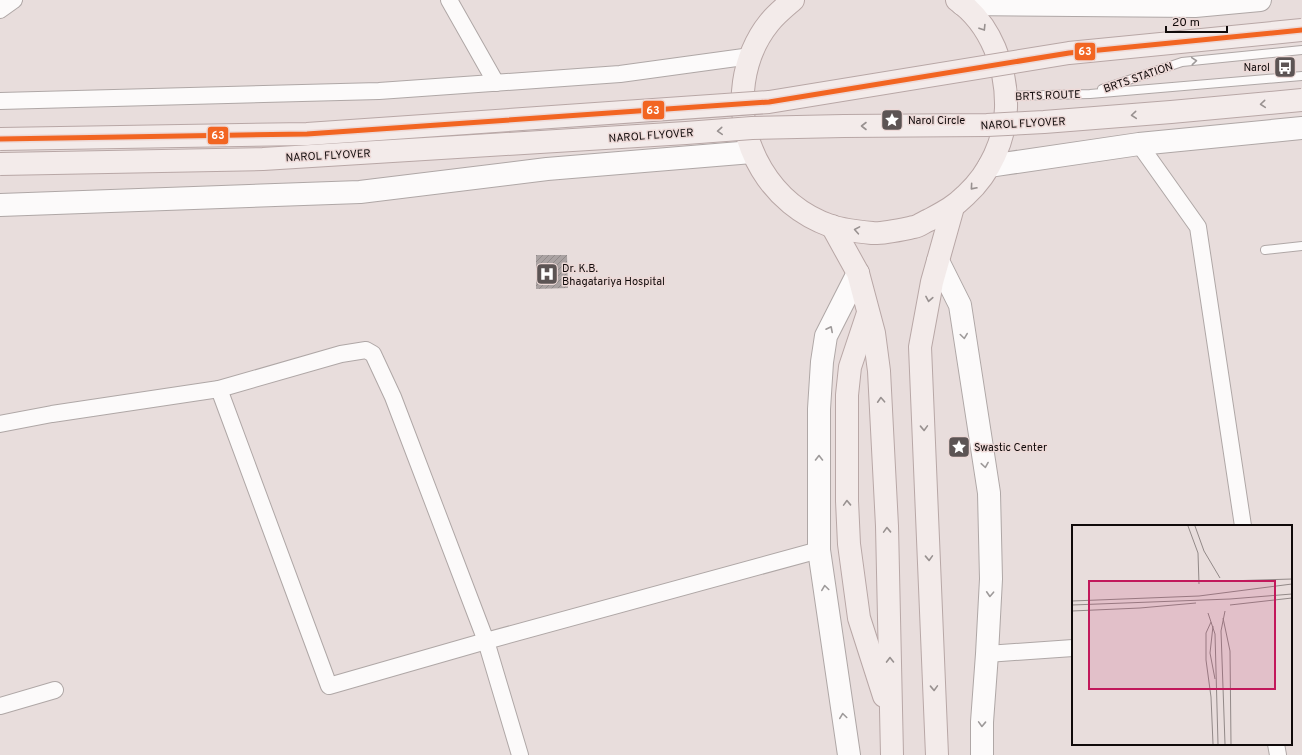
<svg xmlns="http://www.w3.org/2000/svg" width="1302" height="755" font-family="Overpass,sans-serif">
  <defs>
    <pattern id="building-hatch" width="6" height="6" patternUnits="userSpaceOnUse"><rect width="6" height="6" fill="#aaa2a2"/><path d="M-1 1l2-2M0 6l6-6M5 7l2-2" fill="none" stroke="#918a8a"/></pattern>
  </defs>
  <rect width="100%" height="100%" fill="#e8dddc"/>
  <!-- building -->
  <polygon fill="url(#building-hatch)" points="536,255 567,255 568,288 536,289"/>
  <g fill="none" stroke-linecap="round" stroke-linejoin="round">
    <!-- lane casing -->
    <g stroke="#afa7a6" stroke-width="10">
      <g id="lane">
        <polyline points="1102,89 1182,62 1302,50"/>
        <polyline points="1006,96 1090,94 1302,76"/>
        <polyline points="1265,250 1302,246"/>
      </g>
    </g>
    <!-- street casing -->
    <g stroke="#afa7a6" stroke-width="18">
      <g id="street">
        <polyline points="449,0 496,83"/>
        <polyline points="0,10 14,0"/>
        <polyline points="0,101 379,91 620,74 751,56"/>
        <polyline points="1139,144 1198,227 1243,526"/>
        <polyline points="219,389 329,686 486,641 819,550"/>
        <polyline points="0,424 52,414 219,389 341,354 366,350 373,354 393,397 486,641 520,755"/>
        <polyline points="987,654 1073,648"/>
        <polyline points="0,706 55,690"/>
        <polyline points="1276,744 1278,755"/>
      </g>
    </g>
    <!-- secondary casing -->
    <g stroke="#afa7a6" stroke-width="24">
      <g id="secondary">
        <polyline points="962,4 1195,6 1260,0"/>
        <polyline points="989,166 1139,144 1302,128"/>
        <polyline points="0,205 360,192 547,169 752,152"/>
        <polyline points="938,261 960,305 989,493 991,579 987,654 982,722 982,755"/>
        <polyline points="849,755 819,550 819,409 822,362 826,336 858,273"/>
      </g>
    </g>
    <!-- primary casing -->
    <g stroke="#b8a7a6" stroke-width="24">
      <g id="primary">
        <path d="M 793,0 C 785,7 776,14 769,23 C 756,39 747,61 744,82 C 735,144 771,205 831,226 C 840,229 862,232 872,233 C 882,234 904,229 914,227 C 919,226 924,222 929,220 C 944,212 954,207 966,195 C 990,173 1005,140 1006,108 C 1007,68 991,24 957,0"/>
        <polyline points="832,226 858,273 874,333 879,371 887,526 892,755"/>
        <polyline points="868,313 850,367 847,395 847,501 849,544 859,618 884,696"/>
        <polyline points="937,755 920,347 932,282 953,207"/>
      </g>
    </g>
    <!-- lane -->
    <use href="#lane" stroke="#fcfafa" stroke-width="8"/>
    <!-- street -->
    <use href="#street" stroke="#fcfafa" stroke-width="16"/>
    <!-- secondary -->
    <use href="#secondary" stroke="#fcfafa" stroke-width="22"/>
    <!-- primary -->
    <use href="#primary" stroke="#f3ebea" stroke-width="22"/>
    <!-- primary-bridge casing -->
    <g stroke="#b8a7a6" stroke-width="24" stroke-linecap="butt">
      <g id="primary-bridge">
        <polyline points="0,139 307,134 769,102 1069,53 1302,30"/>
        <polyline points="0,164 263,159 686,133 752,128 844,126 987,125 1044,122 1171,112 1302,100"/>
      </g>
    </g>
    <!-- primary-bridge -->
    <use href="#primary-bridge" stroke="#f3ebea" stroke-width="22"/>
    <!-- bus-1 casing -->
    <g stroke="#edd9d7" stroke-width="8">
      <polyline id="bus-1" points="0,139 307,134 769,102 1069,53 1302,30"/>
    </g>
    <!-- bus-1 -->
    <use href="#bus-1" stroke="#f26522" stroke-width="5"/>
  </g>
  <!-- one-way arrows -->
  <defs><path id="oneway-chevron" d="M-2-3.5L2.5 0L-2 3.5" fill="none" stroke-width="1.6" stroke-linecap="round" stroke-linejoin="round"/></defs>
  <g stroke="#989190">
    <use href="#oneway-chevron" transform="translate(983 28) rotate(58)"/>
    <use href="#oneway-chevron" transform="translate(1263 104) rotate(175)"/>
    <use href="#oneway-chevron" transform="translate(1134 115) rotate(175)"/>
    <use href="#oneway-chevron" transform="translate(864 126) rotate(180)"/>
    <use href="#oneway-chevron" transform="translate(720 131) rotate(176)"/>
    <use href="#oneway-chevron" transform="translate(973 187) rotate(131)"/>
    <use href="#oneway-chevron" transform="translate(857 230) rotate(-170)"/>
    <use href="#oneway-chevron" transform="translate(929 299) rotate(100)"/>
    <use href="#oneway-chevron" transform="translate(881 400) rotate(-93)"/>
    <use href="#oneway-chevron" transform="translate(924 428) rotate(88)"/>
    <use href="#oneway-chevron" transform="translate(847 503) rotate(-92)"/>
    <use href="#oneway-chevron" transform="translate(887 530) rotate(-92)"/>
    <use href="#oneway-chevron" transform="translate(929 558) rotate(88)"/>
    <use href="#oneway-chevron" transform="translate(890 660) rotate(-91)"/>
    <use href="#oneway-chevron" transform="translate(934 688) rotate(88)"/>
  </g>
  <g stroke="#9e9a9a">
    <use href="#oneway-chevron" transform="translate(1194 61) rotate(-5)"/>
    <use href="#oneway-chevron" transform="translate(830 329) rotate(-63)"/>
    <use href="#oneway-chevron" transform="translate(964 336) rotate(82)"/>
    <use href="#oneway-chevron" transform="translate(819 458) rotate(-90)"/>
    <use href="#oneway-chevron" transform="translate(985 465) rotate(81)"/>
    <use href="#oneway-chevron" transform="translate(825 588) rotate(-98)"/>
    <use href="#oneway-chevron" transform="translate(990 594) rotate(93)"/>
    <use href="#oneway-chevron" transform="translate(843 716) rotate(-98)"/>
    <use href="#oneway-chevron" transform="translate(982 724) rotate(92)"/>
  </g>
  <!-- icons -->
  <defs>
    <g id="bus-square" transform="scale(1.15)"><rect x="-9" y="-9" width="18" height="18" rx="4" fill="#5c5454" stroke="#edd9d7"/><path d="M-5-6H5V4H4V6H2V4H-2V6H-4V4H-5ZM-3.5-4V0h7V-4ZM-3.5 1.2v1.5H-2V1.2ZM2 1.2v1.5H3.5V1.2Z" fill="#fff"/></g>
    <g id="sight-square" transform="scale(1.15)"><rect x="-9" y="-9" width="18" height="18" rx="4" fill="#5c5454" stroke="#edd9d7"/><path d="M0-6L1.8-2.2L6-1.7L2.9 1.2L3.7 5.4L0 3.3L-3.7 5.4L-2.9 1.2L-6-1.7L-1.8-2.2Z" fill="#fff"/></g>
    <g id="hospital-square" transform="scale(1.15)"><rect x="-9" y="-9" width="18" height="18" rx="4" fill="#5c5454" stroke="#edd9d7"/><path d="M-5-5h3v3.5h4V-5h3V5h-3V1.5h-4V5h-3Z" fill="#fff"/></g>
  </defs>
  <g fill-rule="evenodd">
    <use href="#bus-square" x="1285" y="67"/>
    <use href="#sight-square" x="892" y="120"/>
    <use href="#hospital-square" x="547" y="274"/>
    <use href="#sight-square" x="959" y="447"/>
  </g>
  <g text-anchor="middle" stroke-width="3" stroke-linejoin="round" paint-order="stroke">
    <!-- poi labels -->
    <g font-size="11" fill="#100a0a" stroke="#edd9d7" text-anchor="start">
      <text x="1270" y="71" text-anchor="end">Narol</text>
      <text x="908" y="124">Narol Circle</text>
      <text x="562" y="272">Dr. K.B.<tspan x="562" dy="13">Bhagatariya Hospital</tspan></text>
      <text x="974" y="451">Swastic Center</text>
    </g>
    <!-- street labels -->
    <g font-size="11" fill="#100a0a" stroke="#edd9d7">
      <text transform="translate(1138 77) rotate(-19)" y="4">BRTS STATION</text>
      <text transform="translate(1048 95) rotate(-2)" y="4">BRTS ROUTE</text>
      <text transform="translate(1023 123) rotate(-3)" y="4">NAROL FLYOVER</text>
      <text transform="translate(651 135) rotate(-4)" y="4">NAROL FLYOVER</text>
      <text transform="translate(328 155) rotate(-3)" y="4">NAROL FLYOVER</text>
    </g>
  </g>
  <!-- overview -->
  <g transform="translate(1072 525)">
    <rect width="220" height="220" fill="#e8dddc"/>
    <path fill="none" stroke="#928988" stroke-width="1" d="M 116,1 L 126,28 L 127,59M 123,1 L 132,26 L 148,53M 155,56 L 220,54M 0,76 L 127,71 L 220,59M 0,80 L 158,74 L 220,69M 158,80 L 220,73M 0,86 L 68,83 L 124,78M 136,88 L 143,109 L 146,219M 151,93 L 158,126 L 159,219M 139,97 L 134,108 L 134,135 L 139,172 L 141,219M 141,101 L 138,128 L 143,154M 153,219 L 149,106 L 153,86"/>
    <path fill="#c2185b" fill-opacity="0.15" stroke="#c2185b" stroke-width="2" d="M 17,56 L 203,56 L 203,164 L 17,164 Z"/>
    <rect width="220" height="220" fill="none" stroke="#100a0a" stroke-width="2"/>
  </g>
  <g stroke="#edd9d7" stroke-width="1.5">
    <rect x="1074" y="42" width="22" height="19" rx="4" fill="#f26522"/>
    <rect x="642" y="100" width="23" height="20" rx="4" fill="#f26522"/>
    <rect x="207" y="126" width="22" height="19" rx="4" fill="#f26522"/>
  </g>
  <g font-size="11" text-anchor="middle" font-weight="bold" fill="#fff">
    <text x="1085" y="55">63</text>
    <text x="653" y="114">63</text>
    <text x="218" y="139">63</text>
  </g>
  <!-- scale -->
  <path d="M1166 26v6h61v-6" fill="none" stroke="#100a0a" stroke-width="2"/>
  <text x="1172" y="26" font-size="12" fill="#100a0a" stroke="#edd9d7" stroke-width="3" paint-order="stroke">20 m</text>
</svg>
